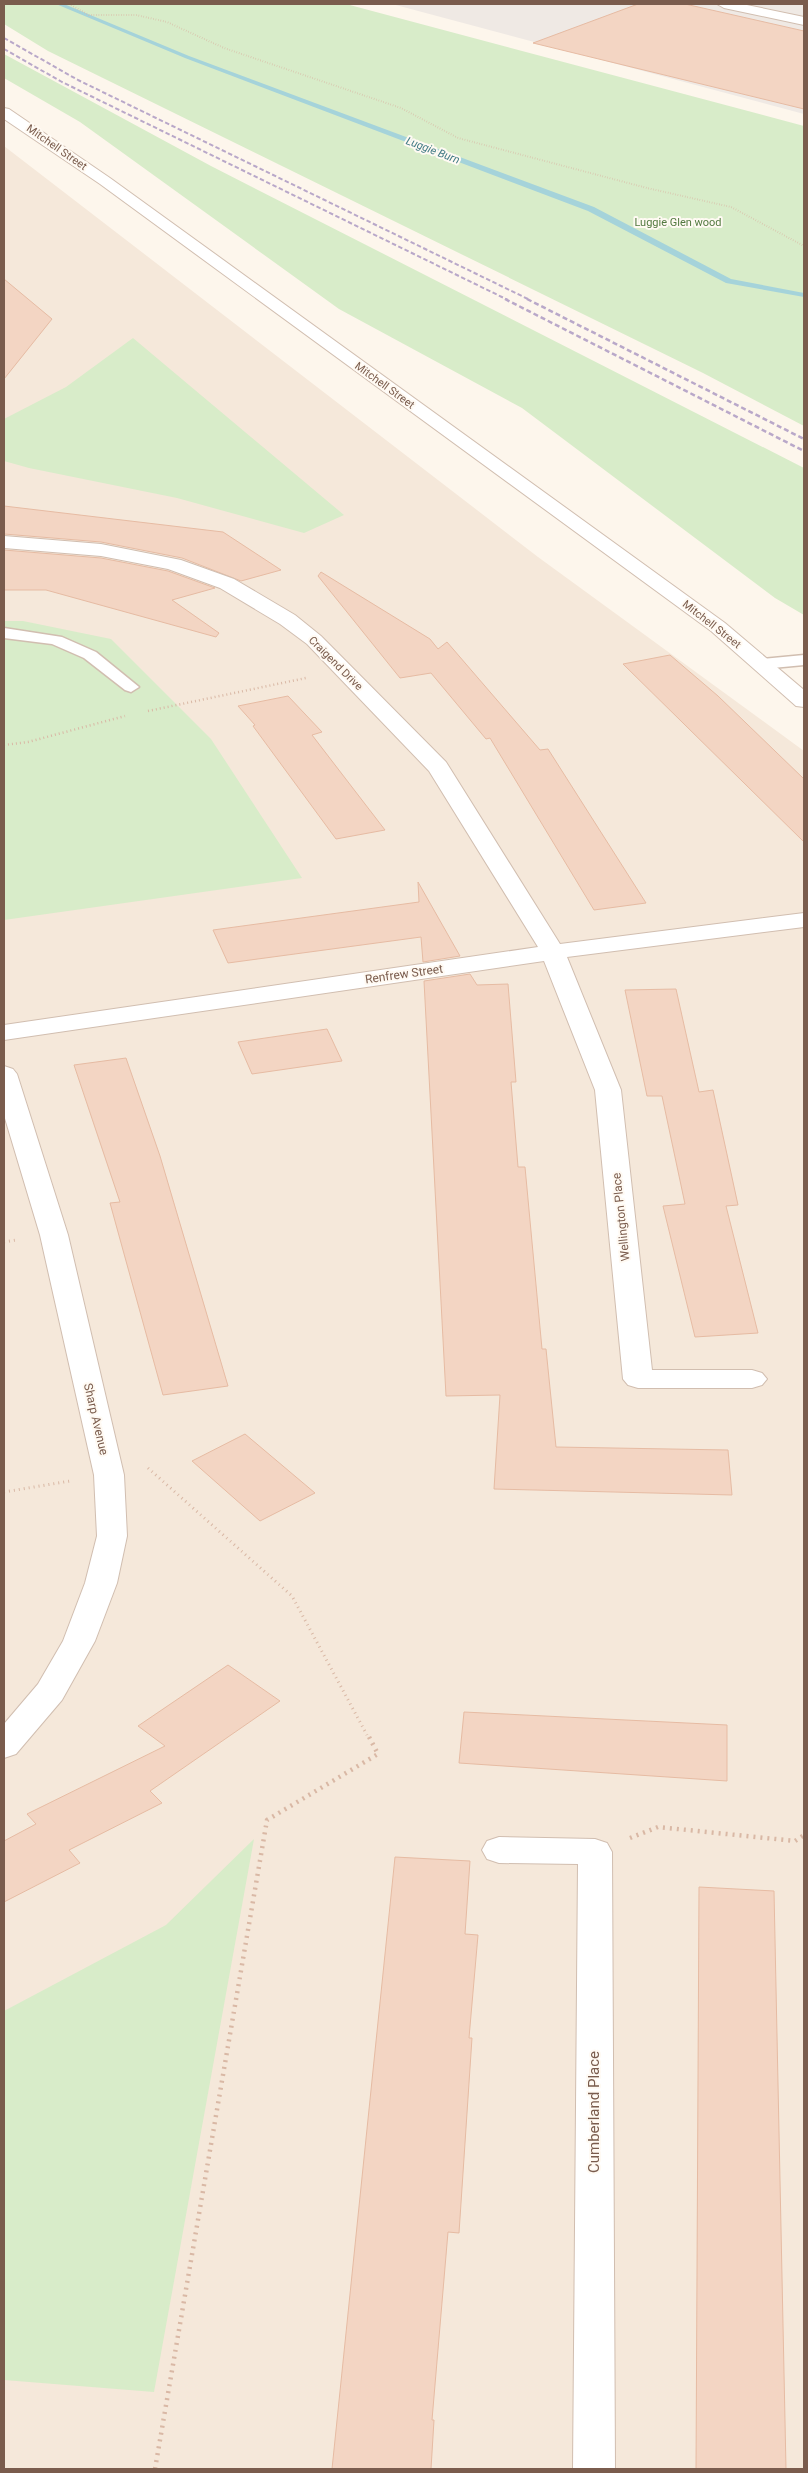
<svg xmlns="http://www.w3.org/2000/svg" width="808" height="2473" font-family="Roboto,sans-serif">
  <rect width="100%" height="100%" fill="#fdf6ec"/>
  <!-- residential -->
  <polygon fill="#f5e8da" points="4,146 538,557 804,751 804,2469 4,2469"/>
  <!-- industrial -->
  <polygon fill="#efe9e4" points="392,4 804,4 804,114"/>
  <!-- green -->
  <g fill="#d8ecc9">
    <polygon points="4,4 346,4 804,126 804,426 703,373 48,51 4,24"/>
    <polygon points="4,54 211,166 804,468 804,615 775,598 522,408 339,309 80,122 4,78"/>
    <polygon points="133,338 344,515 304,533 177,498 29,468 4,461 4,419 66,387"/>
    <polygon points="4,621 23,621 111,639 211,739 302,878 4,920"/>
    <polygon points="254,1839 154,2392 4,2380 4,2011 166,1925"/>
  </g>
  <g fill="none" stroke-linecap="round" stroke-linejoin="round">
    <!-- stream -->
    <polygon fill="#a5d3da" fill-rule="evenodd" points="56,4 64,4 189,56 594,207 731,279 804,293 804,297 726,283 588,211 185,58"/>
  </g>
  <!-- building -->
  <g fill="#f3d5c3" stroke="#e6bba3">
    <polygon points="638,4 685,4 804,31 804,109 533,43"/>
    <polygon points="4,279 52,319 4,379"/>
    <polygon points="4,506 223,532 281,570 241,581 182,558 101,542 4,534"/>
    <polygon points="4,550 101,558 168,571 215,588 172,600 219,633 216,637 46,590 4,590"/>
    <polygon points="321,572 430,639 438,649 447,642 540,750 548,749 646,903 594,910 490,738 486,739 431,673 400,678 318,576"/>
    <polygon points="670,655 718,696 804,779 804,842 623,664"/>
    <polygon points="288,696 322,732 312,735 385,830 336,839 253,726 255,725 238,706"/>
    <polygon points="418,882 460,956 423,962 421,937 228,963 213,930 419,902"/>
    <polygon points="470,974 477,985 508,984 516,1082 511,1082 518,1167 525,1167 542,1349 546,1349 556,1447 728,1450 732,1495 494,1489 500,1395 446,1396 424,981"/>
    <polygon points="676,989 699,1092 713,1090 738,1205 726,1206 758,1333 695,1337 663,1206 685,1204 662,1096 647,1096 625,990"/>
    <polygon points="327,1029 342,1061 252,1074 238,1042"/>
    <polygon points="126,1058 160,1156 228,1386 163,1395 110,1203 120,1202 74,1065"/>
    <polygon points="245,1434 315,1493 260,1521 192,1461"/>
    <polygon points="228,1665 280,1701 150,1791 162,1803 69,1850 80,1863 4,1902 4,1841 36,1824 27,1814 165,1746 138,1726"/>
    <polygon points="464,1712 727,1725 727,1781 459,1763"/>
    <polygon points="395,1857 470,1861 465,1934 478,1935 469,2038 472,2038 459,2233 448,2232 432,2420 434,2420 431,2469 332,2469"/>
    <polygon points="699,1887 774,1891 786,2469 696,2469"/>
  </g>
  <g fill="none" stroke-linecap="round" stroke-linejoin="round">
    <!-- service casing -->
    <g stroke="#d1beb0" stroke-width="3">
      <g id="service">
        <polygon points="4,628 62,637 96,652 139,687 131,692 125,690 84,658 52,644 4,638"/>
        <polygon points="804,655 804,665 762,669 754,664 762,659"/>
      </g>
    </g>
    <!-- minor casing -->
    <g stroke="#d1beb0" stroke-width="2">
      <g id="minor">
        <polygon points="717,4 742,4 804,17 804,25 724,8"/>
        <polygon points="4,536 101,544 181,560 234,579 295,615 321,636 446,762 560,944 804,913 804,927 567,957 621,1090 652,1370 752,1370 762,1373 767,1379 762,1385 752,1388 638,1388 628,1385 623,1379 595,1090 544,961 4,1040 4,1025 538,947 429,771 307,644 280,624 220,588 168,569 101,556 4,548"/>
        <polygon points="4,1066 13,1069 17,1074 68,1235 124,1475 127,1536 117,1583 95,1641 62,1700 16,1754 4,1758 4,1724 38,1684 63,1641 85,1583 97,1536 94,1475 40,1235 4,1115"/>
        <polygon points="499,1837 595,1839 607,1843 612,1852 615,2469 573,2469 578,1864 499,1863 487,1859 482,1850 487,1841"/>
      </g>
    </g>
    <!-- tertiary casing -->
    <g stroke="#d1beb0" stroke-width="2">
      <polygon id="tertiary" points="4,108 9,109 110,178 725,623 804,690 804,707 796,706 711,631 100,184 4,119"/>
    </g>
    <!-- path-far3 -->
    <polyline stroke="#d9b8a5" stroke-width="2" stroke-dasharray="0.5 2" stroke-linecap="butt" points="69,4 89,15 136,15 167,22 224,48 401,108 458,138 647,188 731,207 804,246"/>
    <!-- path-far2 -->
    <g stroke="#d9b8a5" stroke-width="2.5" stroke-dasharray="1 3" stroke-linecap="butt">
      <polyline points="148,711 306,678"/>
      <polyline points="4,745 28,742 125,716"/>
    </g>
    <!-- path-far1 -->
    <g stroke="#d9b8a5" stroke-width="3" stroke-dasharray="1 4" stroke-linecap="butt">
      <polyline points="4,1242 16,1240"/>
      <polyline points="148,1468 292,1596 367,1735"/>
      <polyline points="4,1492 70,1481"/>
    </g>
    <!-- path -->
    <g stroke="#d9b8a5" stroke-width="4.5" stroke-dasharray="2 5" stroke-linecap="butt">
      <polyline points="630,1838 658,1827 795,1841 804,1835"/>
      <polyline points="155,2469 267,1820 378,1754 367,1733"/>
    </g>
    <!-- service -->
    <use href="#service" fill="#fff" fill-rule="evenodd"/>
    <!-- minor -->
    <use href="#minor" fill="#fff" fill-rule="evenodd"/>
    <!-- tertiary -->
    <use href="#tertiary" fill="#fff" fill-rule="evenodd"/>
    <!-- rail-far1 -->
    <g stroke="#b9a8c9" stroke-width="2" stroke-dasharray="4.5 2.5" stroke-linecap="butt">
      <polyline points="4,38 78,80 530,300"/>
      <polyline points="4,49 62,82 508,300"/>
    </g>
    <!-- rail -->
    <g stroke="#b9a8c9" stroke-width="2.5" stroke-dasharray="5 3" stroke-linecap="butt">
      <polyline points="505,299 804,451"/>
      <polyline points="527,299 804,439"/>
    </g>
  </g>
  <g text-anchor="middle" stroke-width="4" stroke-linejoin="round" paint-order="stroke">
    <!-- far-street labels -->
    <g font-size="11" fill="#7a5c4d" stroke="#fffaf3">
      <text transform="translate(57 147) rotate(35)" y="4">Mitchell Street</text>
      <text transform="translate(385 385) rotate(36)" y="4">Mitchell Street</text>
      <text transform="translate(712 624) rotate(38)" y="4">Mitchell Street</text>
      <text transform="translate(336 663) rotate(45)" y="4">Craigend Drive</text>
    </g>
    <!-- far-water labels -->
    <g font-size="11" font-style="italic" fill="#437c86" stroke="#fffaf3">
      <text transform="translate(433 150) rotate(21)" y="4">Luggie Burn</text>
    </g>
    <!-- far-park labels -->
    <g font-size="11" fill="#537a41" stroke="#fffaf3">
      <text x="678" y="226">Luggie Glen wood</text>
    </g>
    <!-- street labels -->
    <g font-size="12" fill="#7a5c4d" stroke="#fffaf3">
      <text transform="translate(404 974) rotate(-8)" y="4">Renfrew Street</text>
      <text transform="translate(621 1217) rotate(-96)" y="4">Wellington Place</text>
      <text transform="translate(96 1419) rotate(77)" y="4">Sharp Avenue</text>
    </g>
    <!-- near-street labels -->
    <g font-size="15" fill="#7a5c4d" stroke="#fffaf3">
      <text transform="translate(594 2112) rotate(-90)" y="5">Cumberland Place</text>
    </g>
  </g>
  <!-- border -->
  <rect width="808" height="2473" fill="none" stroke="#7a5c4d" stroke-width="10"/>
</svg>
